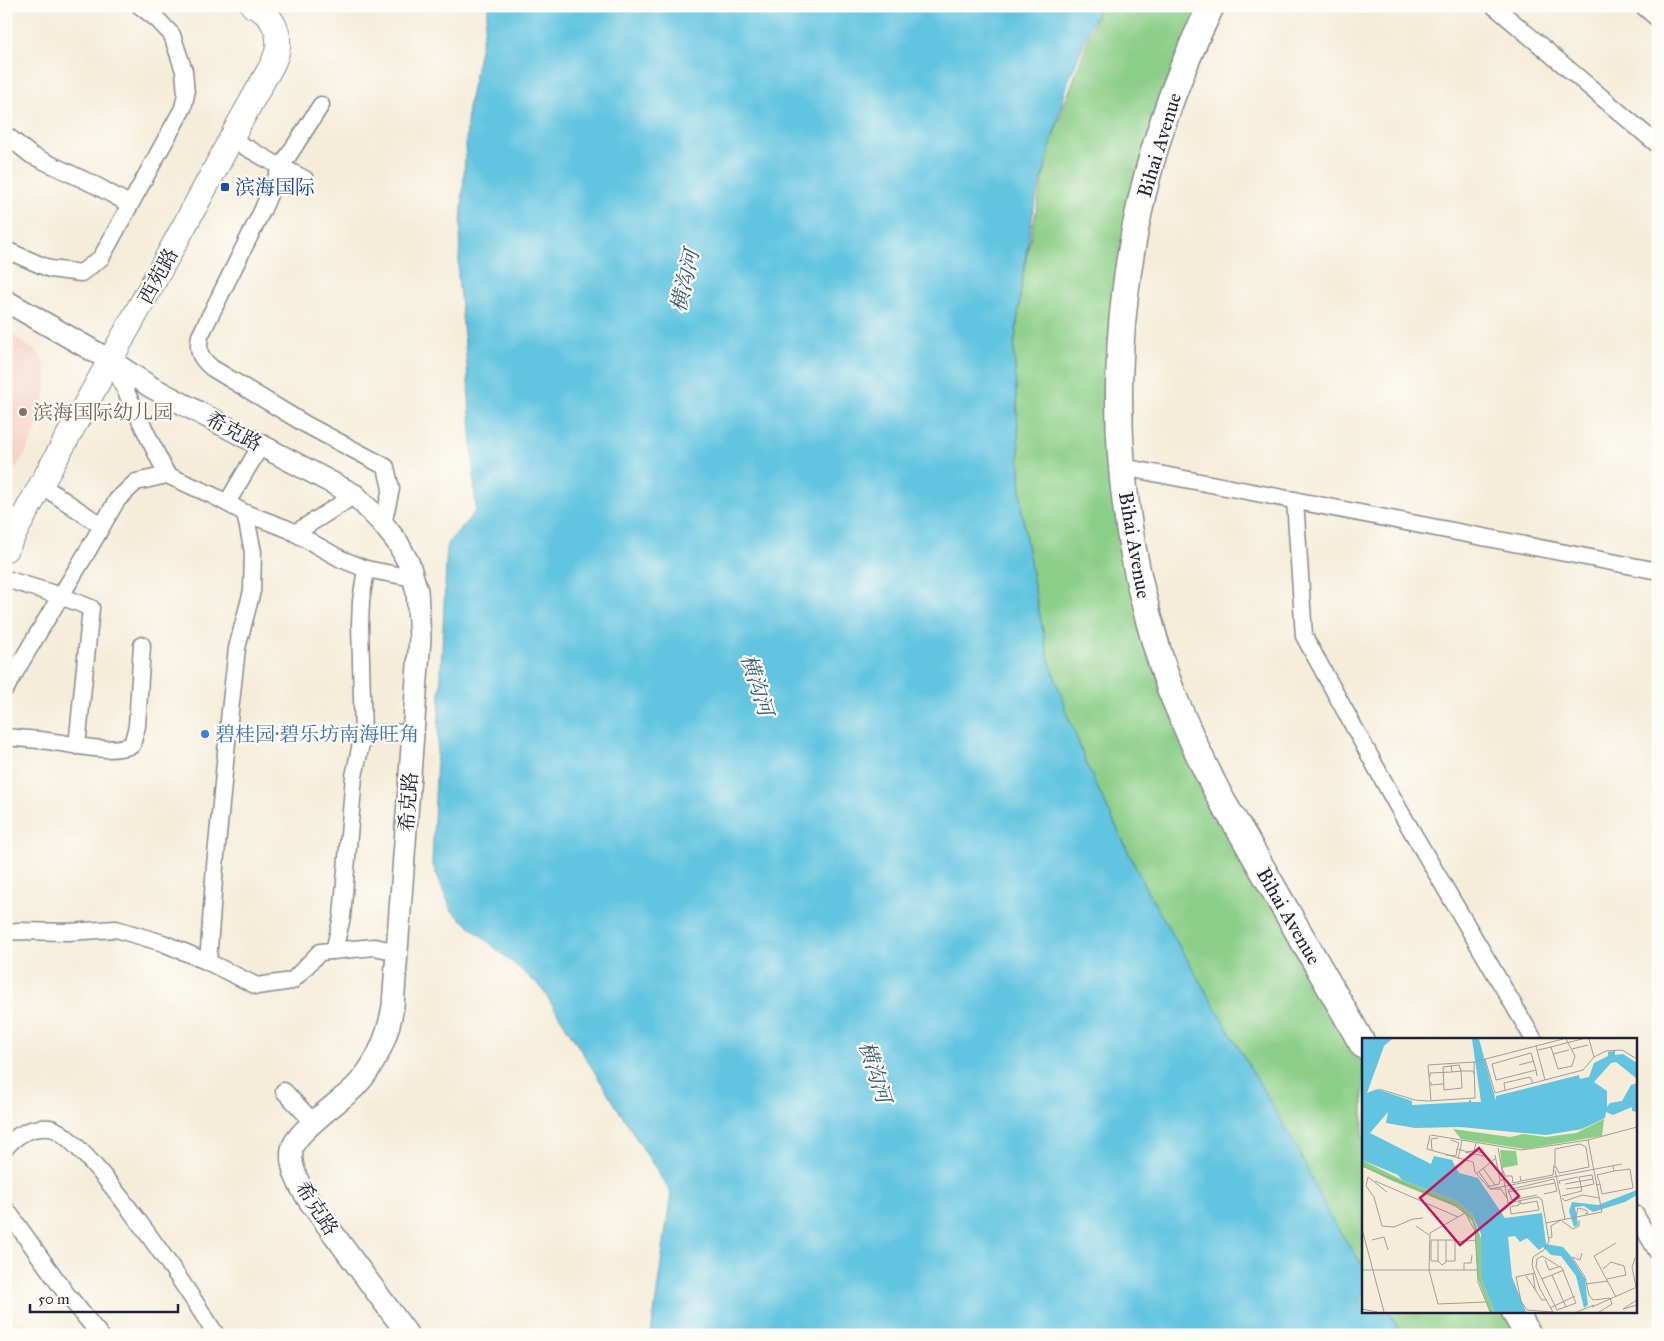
<svg xmlns="http://www.w3.org/2000/svg" width="1664" height="1341" font-family="'IM FELL Great Primer','Noto Serif SC',serif">
  <rect width="100%" height="100%" fill="#fdfcf7"/>
  <filter id="ink" filterUnits="userSpaceOnUse"><feTurbulence type="fractalNoise" baseFrequency=".02" numOctaves="2"/><feDisplacementMap in="SourceGraphic" scale="10" xChannelSelector="R" yChannelSelector="G"/><feConvolveMatrix kernelMatrix="1 2 1 2 8 2 1 2 1" color-interpolation-filters="sRGB"/></filter>
  <filter id="wash" filterUnits="userSpaceOnUse"><feTurbulence type="fractalNoise" baseFrequency=".0096" numOctaves="4" result="noise"/><feDisplacementMap in="SourceGraphic" scale="20" xChannelSelector="R" yChannelSelector="G"/><feGaussianBlur stdDeviation="1.12" result="paint"/><feColorMatrix in="noise" values="0 0 0 0 0 0 0 0 0 0 0 0 0 0 0 0 0 1.4 0 .05"/><feComposite in="paint" operator="in"/></filter>
  <g filter="url(#wash)">
    <rect width="100%" height="100%" fill="#f5edd9"/>
    <!-- built -->
    <polygon fill="#f6d2c4" points="6,331 40,354 46,367 47,383 39,425 24,456 6,482"/>
    <!-- green -->
    <g fill="#8bce87" stroke="#567861">
      <polygon points="1100,6 1220,6 1133,237 1129,527 1208,773 1363,1046 1363,1266 1329,1216 1297,1148 1146,889 1089,770 1068,716 1049,660 1034,587 1022,512 1014,349 1022,279 1050,145"/>
      <polygon points="1389,1312 1515,1312 1528,1335 1401,1335"/>
    </g>
    <!-- water -->
    <polygon fill="#62c4e0" stroke="#42738e" points="489,6 1099,6 1068,82 1034,207 1022,279 1014,349 1022,512 1034,587 1049,660 1068,716 1089,770 1146,889 1297,1148 1329,1216 1363,1266 1363,1312 1389,1312 1401,1335 651,1335 671,1193 541,987 452,911 432,863 447,544 476,511 467,365 458,276 468,108"/>
  </g>
  <g filter="url(#ink)">
    <g fill="none" stroke-linecap="round" stroke-linejoin="round">
      <!-- minor casing -->
      <g stroke="#8c888a" stroke-width="19">
        <g id="minor">
          <polyline points="1494,6 1658,145"/>
          <polyline points="1643,6 1658,19"/>
          <polyline points="6,135 31,155 97,186 129,204"/>
          <path d="M 231,139 L 281,167 L 262,211 L 200,336 C 197,352 200,358 212,368 L 305,424 L 386,467 L 391,489 L 383,524"/>
          <polyline points="305,179 281,167 321,105"/>
          <polyline points="6,250 50,269 81,273 101,258 183,108 186,94 184,71 172,35 158,20 140,6"/>
          <polyline points="111,361 167,475"/>
          <polyline points="1133,469 1658,571"/>
          <polyline points="1295,500 1304,636 1400,811 1534,1040"/>
          <polyline points="227,503 261,445"/>
          <polyline points="102,526 117,500 136,482 167,475 214,496 245,513 288,529 341,559 366,569 413,578"/>
          <polyline points="295,533 355,495"/>
          <polyline points="6,579 61,596 91,608 77,746"/>
          <path d="M 6,688 C 37,633 71,581 102,526 L 41,485"/>
          <polyline points="363,735 413,732"/>
          <path d="M 6,737 C 22,739 38,739 54,742 C 79,745 107,754 132,745 L 137,726 L 142,645"/>
          <polyline points="6,933 17,931 68,932 116,929 163,943 208,962 257,986 292,981 320,952 375,947 397,952"/>
          <polyline points="334,951 342,917 354,776 363,735 360,625 361,601 366,569"/>
          <polyline points="208,962 215,866 230,711 237,648 252,591 253,552 245,513"/>
          <polyline points="284,1091 314,1123"/>
          <path d="M 6,1147 C 17,1134 33,1126 50,1128 C 83,1132 195,1300 216,1335"/>
          <polyline points="6,1209 65,1292 100,1335"/>
          <polyline points="1635,1214 1658,1253"/>
        </g>
      </g>
      <!-- tertiary casing -->
      <g stroke="#8c888a" stroke-width="24">
        <path id="tertiary" d="M 6,301 L 111,361 L 151,387 L 355,495 L 383,524 L 398,543 L 409,564 L 417,591 L 420,638 L 393,1006 C 388,1037 377,1064 355,1087 C 341,1101 295,1132 292,1149 C 289,1168 300,1187 310,1202 L 408,1335"/>
      </g>
      <!-- secondary casing -->
      <g stroke="#8c888a" stroke-width="26">
        <path id="secondary" d="M 6,549 C 77,418 151,289 221,158 C 233,134 246,111 259,88 C 266,74 276,63 278,47 C 280,30 270,12 253,6"/>
      </g>
      <!-- primary casing -->
      <g stroke="#8c888a" stroke-width="29">
        <g id="primary">
          <path d="M 1211,6 C 1120,188 1095,399 1143,597 C 1151,629 1160,662 1172,693 C 1187,729 1203,765 1221,799 C 1229,814 1239,827 1247,842 C 1285,910 1325,977 1363,1045"/>
          <polyline points="1515,1312 1528,1335"/>
        </g>
      </g>
      <!-- minor -->
      <use href="#minor" stroke="#fff" stroke-width="16"/>
      <!-- tertiary -->
      <use href="#tertiary" stroke="#fff" stroke-width="21"/>
      <!-- secondary -->
      <use href="#secondary" stroke="#fff" stroke-width="24"/>
      <!-- primary -->
      <use href="#primary" stroke="#fff" stroke-width="26"/>
    </g>
  </g>
  <!-- markers -->
  <rect fill="#1a4fb4" stroke="#fdfcf7" stroke-width="2" x="220" y="182" width="10" height="10" rx="2.5"/>
  <circle fill="#8d6e63" stroke="#fdfcf7" stroke-width="2" cx="23" cy="412" r="5"/>
  <circle fill="#3f7fe0" stroke="#fdfcf7" stroke-width="2" cx="205" cy="734" r="5"/>
  <g text-anchor="middle" stroke-width="4.5" stroke-linejoin="round" paint-order="stroke">
    <!-- street labels -->
    <g font-size="20" fill="#22223b" stroke="#fdfcf7">
      <text transform="translate(1159 145) rotate(-73)" y="7">Bihai Avenue</text>
      <text transform="translate(158 276) rotate(-62)" y="7">西苑路</text>
      <text transform="translate(234 431) rotate(28)" y="7">希克路</text>
      <text transform="translate(1135 545) rotate(80)" y="7">Bihai Avenue</text>
      <text transform="translate(408 802) rotate(-86)" y="7">希克路</text>
      <text transform="translate(1289 916) rotate(60)" y="7">Bihai Avenue</text>
      <text transform="translate(317 1208) rotate(57)" y="7">希克路</text>
    </g>
    <!-- transit labels -->
    <g font-size="20" fill="#164399" stroke="#fdfcf7" text-anchor="start">
      <text x="235" y="194">滨海国际</text>
    </g>
    <!-- education labels -->
    <g font-size="20" fill="#785e54" stroke="#fdfcf7" text-anchor="start">
      <text x="33" y="419">滨海国际幼儿园</text>
    </g>
    <!-- shop labels -->
    <g font-size="20" fill="#366cbe" stroke="#fdfcf7" text-anchor="start">
      <text x="215" y="741">碧桂园·碧乐坊南海旺角</text>
    </g>
    <!-- water labels -->
    <g font-size="21" font-style="italic" fill="#385b75" stroke="#fdfcf7">
      <text transform="translate(685 281) rotate(-77)" y="7">横沟河</text>
      <text transform="translate(757 685) rotate(73)" y="7">横沟河</text>
      <text transform="translate(875 1072) rotate(73)" y="7">横沟河</text>
    </g>
  </g>
  <!-- overview -->
  <g transform="translate(1362 1038)">
    <rect width="275" height="275" fill="#f5edd9"/>
    <path d="M 242,81 L 240,98 L 163,111 L 99,101 L 91,91 L 148,99 L 162,96 L 184,99 L 214,95 ZM 138,112 L 154,113 L 156,127 L 140,130 ZM 0,122 L 40,142 L 95,163 L 110,176 L 120,203 L 120,242 L 133,274 L 128,274 L 116,241 L 113,192 L 110,183 L 97,170 L 28,142 L 0,128 Z" fill="#8bce87"/>
    <path d="M 0,1 L 30,1 L 22,8 L 5,55 L 15,51 L 50,63 L 50,67 L 106,64 L 109,61 L 109,64 L 119,64 L 110,1 L 117,1 L 134,63 L 134,58 L 217,37 L 218,41 L 227,39 L 232,25 L 246,18 L 246,14 L 253,13 L 253,17 L 261,16 L 275,25 L 275,74 L 270,73 L 270,69 L 251,77 L 244,74 L 243,80 L 220,91 L 184,97 L 98,89 L 53,90 L 24,85 L 26,74 L 8,95 L 69,126 L 72,118 L 90,122 L 97,135 L 116,140 L 143,180 L 180,175 L 184,206 L 201,209 L 208,217 L 223,241 L 226,267 L 222,270 L 214,238 L 199,218 L 189,217 L 181,209 L 177,212 L 165,200 L 158,204 L 153,198 L 146,199 L 150,239 L 164,274 L 133,274 L 120,242 L 119,196 L 110,176 L 95,163 L 40,142 L 36,137 L 0,122 ZM 254,24 L 274,40 L 275,45 L 269,47 L 260,63 L 248,65 L 245,69 L 245,53 L 232,44 L 249,25 ZM 275,152 L 275,157 L 263,164 L 231,174 L 222,168 L 213,169 L 216,187 L 212,189 L 207,173 L 210,164 L 236,167 Z" fill="#62c4e0" fill-rule="evenodd"/>
    <path fill="none" stroke="#a19c9a" stroke-width="1" d="M 227,1 L 232,19M 174,8 L 183,42M 189,9 L 220,1M 210,11 L 226,7M 176,12 L 189,9 L 196,31 L 210,28 L 213,18 L 204,1M 191,16 L 207,12M 123,21 L 133,55M 112,24 L 201,1M 157,27 L 172,23M 174,32 L 169,15 L 130,26 L 134,42 L 174,32 L 175,38M 90,34 L 99,33 L 100,50 L 82,52 L 81,29 L 97,27 L 99,33 L 111,33 L 112,36M 68,39 L 68,35 L 90,34 L 89,27M 69,44 L 69,47 L 81,46M 17,51 L 53,62 L 65,63 L 113,60 L 112,24 L 66,27 L 69,62M 143,52 L 142,45 L 168,39 L 171,45M 133,55 L 221,32 L 232,19 L 244,13 L 260,12 L 275,21M 68,97 L 65,111 L 111,124 L 113,134 L 128,151 L 260,126M 69,97 L 160,112 L 226,102 L 275,89M 89,102 L 97,105 L 95,111 L 103,113M 136,110 L 146,165 L 176,159 L 180,162 L 187,203 L 182,212 L 171,219 L 170,227 L 178,251 L 191,274M 70,112 L 69,101 L 76,100M 112,113 L 103,114 L 122,118 L 122,115 L 112,113 L 114,105M 84,117 L 94,118 L 95,111M 133,117 L 138,142 L 141,142M 96,121 L 100,103M 0,128 L 91,166 L 104,176 L 113,193 L 116,244 L 128,274M 121,130 L 133,147M 140,130 L 143,138 L 150,138 L 151,145 L 159,143 L 158,138M 193,130 L 193,111 L 218,106 L 224,109 L 227,129 L 197,135 L 194,129M 193,132 L 203,181M 117,134 L 127,148M 114,136 L 133,121M 13,143 L 96,179M 159,143 L 191,137 L 192,127M 198,146 L 197,143 L 216,139M 203,146 L 231,141M 238,146 L 235,137 L 252,133M 234,147 L 238,146 L 240,156 L 271,150 L 268,131 L 252,133 L 251,128M 125,149 L 137,146 L 138,142M 128,151 L 139,151 L 145,160M 204,151 L 219,149M 25,154 L 6,139 L 4,148 L 12,159 L 20,188 L 32,189 L 51,181 L 61,180M 146,154 L 193,145M 175,157 L 150,162 L 146,152 L 192,141 L 195,153 L 182,156M 200,158 L 220,153 L 217,139 L 230,137 L 232,146 L 219,149M 200,160 L 203,163 L 220,157 L 237,160M 157,163 L 157,167 L 148,169 L 149,176 L 177,172 L 175,163 L 159,166 L 158,163M 103,175 L 68,195 L 67,232 L 76,266 L 124,264M 214,179 L 216,170 L 224,172 L 226,175 L 223,176M 200,183 L 211,191 L 217,188 L 217,182M 184,185 L 240,174 L 226,102M 54,188 L 67,197M 0,191 L 22,274M 187,200 L 190,199 L 189,188 L 199,182M 10,202 L 22,199 L 26,212M 76,202 L 76,223 L 80,227 L 84,224 L 84,202M 94,204 L 114,202M 254,205 L 232,218 L 254,259M 220,215 L 218,222 L 210,219 L 223,239 L 227,257 L 231,262 L 248,260 L 250,266 L 237,274M 180,218 L 200,230 L 214,265 L 195,272 L 174,229 L 175,221 ZM 273,220 L 270,229 L 274,249M 183,222 L 187,232 L 199,228M 76,223 L 69,223 L 69,202 L 93,202 L 93,223 L 84,223M 241,231 L 249,224 L 262,228 L 264,237 L 245,241M 0,232 L 116,232M 102,232 L 102,225 L 109,225 L 110,217M 173,235 L 154,239 L 159,263 L 165,272 L 191,274M 171,236 L 173,251M 190,237 L 204,269M 164,238 L 180,262 L 184,262M 180,241 L 202,232M 224,246 L 246,243M 275,262 L 261,271 L 275,267M 230,269 L 275,249M 188,270 L 213,258M 0,271 L 15,274M 215,274 L 232,267"/>
    <path fill="#c2185b" fill-opacity="0.15" stroke="#c2185b" stroke-width="2.5" d="M 117,110 L 157,158 L 98,207 L 58,160 Z"/>
    <rect width="275" height="275" fill="none" stroke="#22223b" stroke-width="2.5"/>
  </g>
  <!-- margin -->
  <rect width="1664" height="1341" fill="none" stroke="#fdfcf7" stroke-width="25"/>
  <!-- scale -->
  <path d="M30 1304v8h148v-8" fill="none" stroke="#22223b" stroke-width="2.5"/>
  <text x="38" y="1304" font-size="15" fill="#22223b" stroke="#fdfcf7" stroke-width="4" paint-order="stroke">50 m</text>
</svg>
